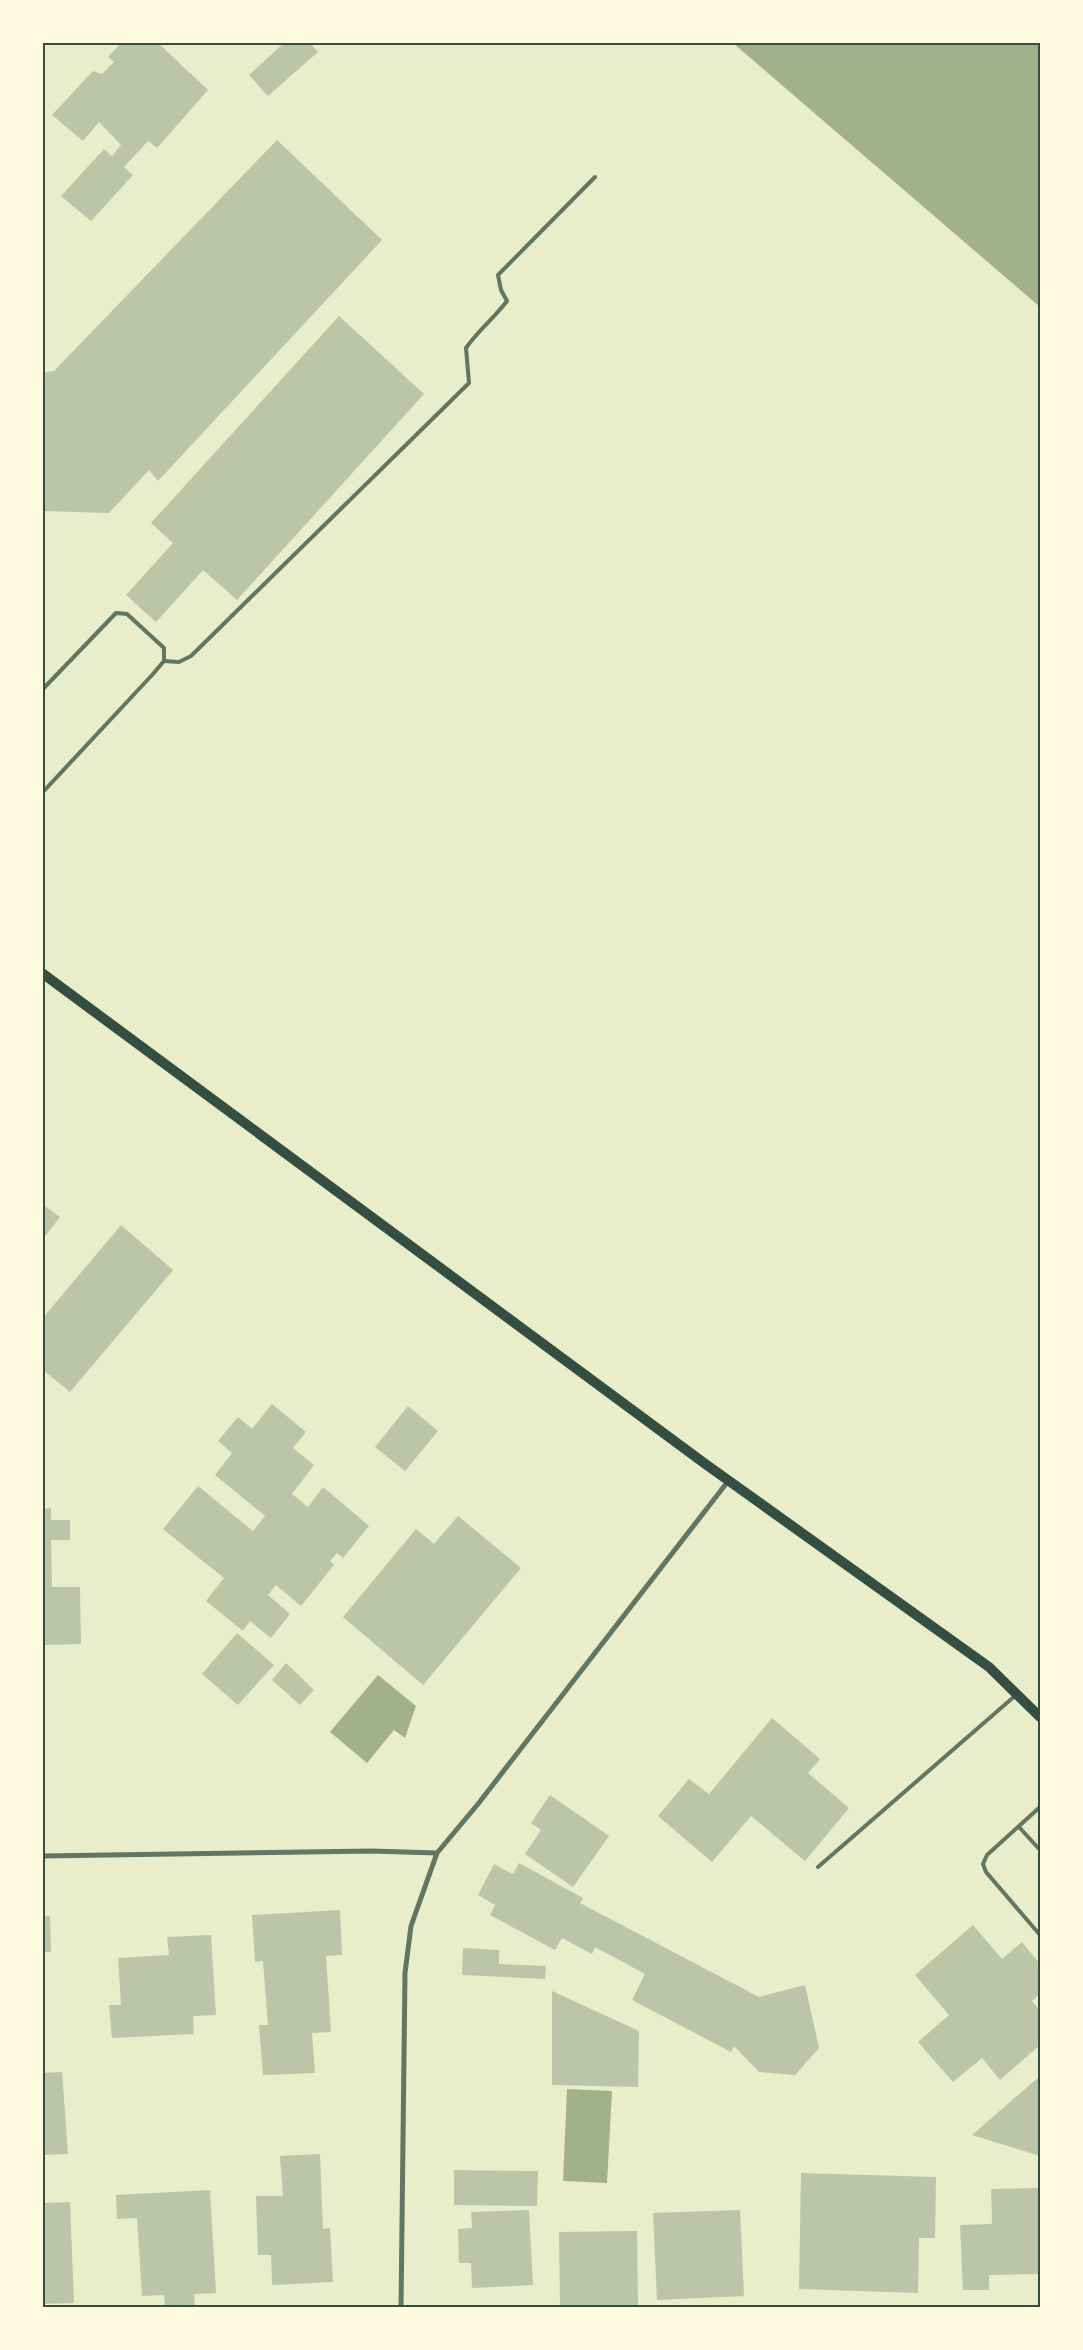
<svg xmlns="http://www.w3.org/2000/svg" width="1083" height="2350" font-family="Raleway,sans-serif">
  <rect width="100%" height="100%" fill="#e9edc9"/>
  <!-- water -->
  <g fill="#a3b18a">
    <polygon points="733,43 1040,43 1040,307"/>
    <polygon points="378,1675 416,1706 405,1738 394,1730 367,1763 330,1732"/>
    <polygon points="567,2089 612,2091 607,2183 563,2181"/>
  </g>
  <!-- building -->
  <g fill="#bcc5a7">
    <polygon points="122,42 157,42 208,90 157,148 148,141 124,167 133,175 91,221 61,196 104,149 112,156 121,145 99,122 83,141 52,115 93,71 102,74 114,62 108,57"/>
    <polygon points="285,42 309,42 318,52 268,96 249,75"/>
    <polygon points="277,140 382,240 158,481 149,470 109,513 42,511 42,373 54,371"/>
    <polygon points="339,316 424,394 237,600 203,570 156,622 126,595 173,543 151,523"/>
    <polygon points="42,1204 60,1217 42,1240"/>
    <polygon points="121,1225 173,1270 70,1392 42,1369 42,1319"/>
    <polygon points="272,1404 306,1432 293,1448 314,1465 292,1494 308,1507 323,1487 369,1526 343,1558 337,1553 330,1561 334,1565 301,1606 276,1585 268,1595 290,1614 271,1638 250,1621 243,1631 206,1601 224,1578 163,1529 198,1486 253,1531 265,1516 215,1475 232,1453 218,1441 238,1417 252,1429"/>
    <polygon points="408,1406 438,1431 405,1471 375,1447"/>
    <polygon points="51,1508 51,1520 70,1520 70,1540 51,1540 52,1587 80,1587 81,1644 42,1645 42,1509"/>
    <polygon points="458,1516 521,1568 423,1685 343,1617 416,1529 434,1544"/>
    <polygon points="237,1633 274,1665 238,1705 202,1674"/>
    <polygon points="286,1663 314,1690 300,1705 272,1680"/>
    <polygon points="772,1718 820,1759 808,1773 849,1808 805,1861 751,1816 712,1862 658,1816 689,1779 709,1794"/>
    <polygon points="550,1795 609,1836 573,1887 525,1854 541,1830 531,1823"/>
    <polygon points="519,1863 583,1898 580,1903 759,1997 805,1985 819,2048 795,2075 759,2072 734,2046 731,2052 632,2000 645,1974 595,1947 592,1954 562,1938 555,1950 490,1915 495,1905 478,1895 494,1864 513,1874"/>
    <polygon points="340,1910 342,1955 326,1956 331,2032 312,2033 315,2073 263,2075 259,2025 268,2025 263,1961 255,1962 252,1915"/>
    <polygon points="42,1916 50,1916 51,1952 42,1952"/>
    <polygon points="973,1925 1002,1959 1022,1942 1040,1964 1040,1994 1032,2001 1040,2010 1040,2045 1000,2080 982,2058 953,2082 918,2042 949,2015 915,1975"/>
    <polygon points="211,1935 216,2015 193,2016 194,2034 112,2038 109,2005 121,2005 118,1958 169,1955 167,1937"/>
    <polygon points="463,1948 499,1950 499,1964 546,1966 545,1979 462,1975"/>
    <polygon points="552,1991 639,2031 638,2087 552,2085"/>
    <polygon points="62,2072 68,2154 42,2155 42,2073"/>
    <polygon points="1040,2076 1040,2156 972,2135"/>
    <polygon points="320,2154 323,2229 330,2228 333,2282 272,2285 271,2255 258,2255 256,2196 283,2196 280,2156"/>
    <polygon points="454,2170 538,2171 537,2206 454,2205"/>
    <polygon points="801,2173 936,2177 935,2238 919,2238 918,2293 799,2289"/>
    <polygon points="1040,2188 1040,2274 989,2275 989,2290 963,2290 960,2225 992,2224 991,2189"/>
    <polygon points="210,2190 216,2293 194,2294 195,2308 165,2308 164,2295 142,2296 137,2218 117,2219 116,2195"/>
    <polygon points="70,2202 74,2303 42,2304 42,2203"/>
    <polygon points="529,2210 533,2285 472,2288 471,2263 459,2263 458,2229 472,2228 471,2212"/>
    <polygon points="740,2210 744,2296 657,2300 653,2213"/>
    <polygon points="637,2231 638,2306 560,2307 559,2232"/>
  </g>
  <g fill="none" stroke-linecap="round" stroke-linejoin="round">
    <!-- service -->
    <g stroke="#617663" stroke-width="4">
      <path d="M 164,661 L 179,662 L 191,656 L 469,383 L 466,348 C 478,331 494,318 507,301 L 501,290 L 498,275 L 595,177"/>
      <polyline points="42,690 116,613 127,614 164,648 164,661 153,674 42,793"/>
      <polyline points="1040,1807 987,1855 983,1864 986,1872 1040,1935"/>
      <polyline points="1019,1827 1040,1850"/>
      <polyline points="818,1867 1016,1695"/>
    </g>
    <!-- minor -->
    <g stroke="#617663" stroke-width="5">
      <polyline points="42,1856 371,1851 437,1853"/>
      <polyline points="401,2308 405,1973 411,1926 437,1853 478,1804 729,1480"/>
    </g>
    <!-- secondary -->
    <polyline stroke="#344e41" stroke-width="10" points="42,973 704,1463 989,1667 1040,1717"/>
  </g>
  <!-- border -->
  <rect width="1083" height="2350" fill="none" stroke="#fefae0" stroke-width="88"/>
  <rect x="44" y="44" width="995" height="2262" fill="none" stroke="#344e41" stroke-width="2"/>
</svg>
